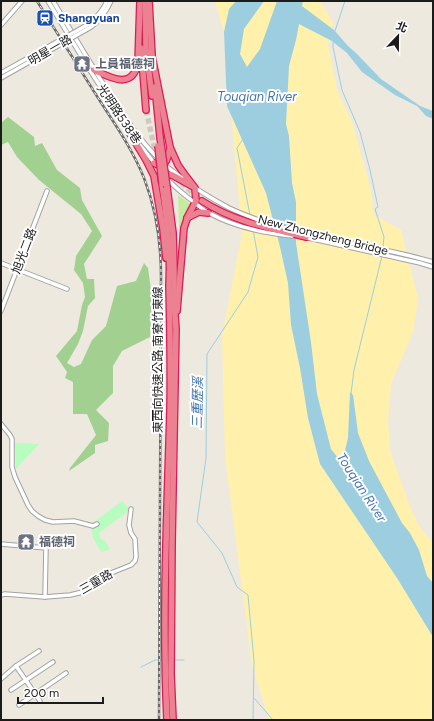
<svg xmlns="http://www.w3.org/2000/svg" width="434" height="721" font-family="Figtree,'Noto Sans TC',sans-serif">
  <rect width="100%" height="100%" fill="#eee9df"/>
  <!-- grass -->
  <polygon fill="#c3eca1" points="178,195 192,205 180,254"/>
  <!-- forest -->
  <polygon fill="#a2d091" points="8,117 34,137 35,146 42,143 57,170 80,188 82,200 102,236 84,264 87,279 94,279 95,298 88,306 83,331 78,344 67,363 74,367 81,364 92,340 106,326 117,286 136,281 144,263 148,268 152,297 150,337 122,351 113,366 113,393 96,410 109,423 108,441 95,445 95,453 69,471 70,468 96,435 87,414 73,414 73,382 65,378 67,372 56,356 77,331 82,305 85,297 83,283 74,270 76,256 92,231 81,214 39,180 17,157 8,142 1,145 1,123"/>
  <!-- sand -->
  <polygon fill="#fff1ac" points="215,1 320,1 333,23 328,44 337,90 352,122 359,147 371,191 374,215 401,230 413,279 418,299 413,332 391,384 388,420 390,451 412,512 421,529 433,543 433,720 269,720 252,665 225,456 222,335 242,234 232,123 229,96 224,32"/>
  <!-- park -->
  <g fill="#b7fdbf">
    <polygon points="15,443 39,444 16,469"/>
    <path d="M 122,501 L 130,510 L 99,533 L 101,539 L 105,541 L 110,549 L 102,552 C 94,541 92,538 91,524 Z"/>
  </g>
  <!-- water -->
  <polygon fill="#9ccedf" points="236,1 264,1 244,29 240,54 247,67 260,49 277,1 303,1 302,6 334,30 348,46 357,54 381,79 420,106 433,111 433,119 426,116 417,106 395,95 362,72 347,53 332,41 299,24 296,40 289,66 286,124 289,136 292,183 296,202 296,243 311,342 317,394 331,449 342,463 348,438 350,392 353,395 358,433 369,461 402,523 410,533 419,550 427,576 433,583 433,637 397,578 320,464 308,418 300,368 291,325 288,283 280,247 266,193 227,106 224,32 229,9"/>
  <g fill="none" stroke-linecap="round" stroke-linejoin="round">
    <!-- stream -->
    <g stroke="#9ccedf" stroke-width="1">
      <polyline points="335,31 345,1"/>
      <polyline points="333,42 333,47 342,90 360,132 370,170 378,207 375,209 384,237 383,247"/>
      <polyline points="243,139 237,148 250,215"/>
      <polyline points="253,230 258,257 248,292 207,354 206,458 197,522 222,553 237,587 248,595 254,661 253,720"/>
      <polyline points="351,394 354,370 382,256"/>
      <polyline points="173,660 184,660"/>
      <polyline points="141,667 155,660 163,660"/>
      <polyline points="254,698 273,720"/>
    </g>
    <!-- highway-tunnel -->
    <g stroke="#cecac2" stroke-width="5.5" stroke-dasharray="5.5 3" stroke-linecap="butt">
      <polyline points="146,110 157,159"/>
      <polyline points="163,165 176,178 202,201"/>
    </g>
    <!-- minor casing -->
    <g stroke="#a2a2a2" stroke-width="5.5">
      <g id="minor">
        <polyline points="48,1 91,72 130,133"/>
        <path d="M 53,1 C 73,34 93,68 114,101 C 128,121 141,142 159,159"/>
        <polyline points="1,25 22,1"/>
        <polyline points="140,145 155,164"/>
        <polyline points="163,164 182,178"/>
        <path d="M 166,178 C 175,187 184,195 194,202 C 199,206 204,211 209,213 C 234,227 264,233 292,236"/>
        <path d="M 195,188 C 206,195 218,202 229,208 C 293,238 366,242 433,262"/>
        <polyline points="304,237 420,263 433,267"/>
        <polyline points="1,263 67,289"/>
        <polyline points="1,311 47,191"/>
        <polyline points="1,424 10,435 12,439 12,467 15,477 28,505 32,511 38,516 45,520 53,522 74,521 93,526 97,524"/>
        <polyline points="1,544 46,548 45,597"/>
        <polyline points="1,595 5,594 45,597 70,595 83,592 92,586 97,581 106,575 131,565 135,561 136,557 135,539 131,533 129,525 131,509"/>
        <polyline points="16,666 40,701"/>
        <polyline points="1,679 16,666 39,651"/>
        <polyline points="11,690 53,662"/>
        <polyline points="19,705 66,673"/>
      </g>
    </g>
    <!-- highway casing -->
    <g stroke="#e01856" stroke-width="8">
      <g id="highway">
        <polyline points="145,1 146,49 152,96"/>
        <polyline points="149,1 152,55"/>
        <polyline points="141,48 146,110"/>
        <polyline points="151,51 170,147 178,165 185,175 195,188 196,201 188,216 184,228 177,311"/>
        <path d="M 94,70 C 111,78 132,90 138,63 L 140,1"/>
        <polyline points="155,87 160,137"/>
        <polyline points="129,132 146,160 154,176 163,229 166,258"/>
        <path d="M 154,163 L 160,166 C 168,163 168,155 170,148"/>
        <polyline points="161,173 172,175 192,186"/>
        <path d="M 162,184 C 167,217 171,251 169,285 C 170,327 171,370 170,412 C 167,515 162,617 167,720"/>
        <polyline points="167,187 173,233 174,269 174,301 176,329 172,543 171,674 173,720"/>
        <path d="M 202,201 C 235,222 269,228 306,237"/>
        <polyline points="187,218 199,212 208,213"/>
      </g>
    </g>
    <!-- minor -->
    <use href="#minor" stroke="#fff" stroke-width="3.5"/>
    <!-- highway -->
    <use href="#highway" stroke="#eb8191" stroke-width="5.5"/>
    <!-- rail casing -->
    <g stroke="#696969" stroke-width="2.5">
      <path id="rail" d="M 37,1 C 58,34 79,68 100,101 C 116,126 133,150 144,178 C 156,209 161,242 161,276 L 159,720"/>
    </g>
    <!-- rail -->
    <use href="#rail" stroke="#fff" stroke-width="1" stroke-dasharray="3" stroke-linecap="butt"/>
    <!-- minor-bridge casing -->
    <g stroke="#a2a2a2" stroke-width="5.5" stroke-linecap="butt">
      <g id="minor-bridge">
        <path d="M 1,73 L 89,24 C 97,17 103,11 107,1"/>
        <path d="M 1,78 L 91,27 C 100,20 106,12 111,1"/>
      </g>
    </g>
    <!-- highway-bridge casing -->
    <g stroke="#e01856" stroke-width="8" stroke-linecap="butt">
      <g id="highway-bridge">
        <polyline points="160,137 167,187"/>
        <polyline points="158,146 162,184"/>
      </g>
    </g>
    <!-- minor-bridge -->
    <use href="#minor-bridge" stroke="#fff" stroke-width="3.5"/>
    <!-- highway-bridge -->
    <use href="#highway-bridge" stroke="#eb8191" stroke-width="5.5"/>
  </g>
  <!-- icons -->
  <defs>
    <g id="station-square" transform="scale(0.9)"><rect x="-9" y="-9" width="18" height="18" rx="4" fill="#1a4fb4" stroke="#fff"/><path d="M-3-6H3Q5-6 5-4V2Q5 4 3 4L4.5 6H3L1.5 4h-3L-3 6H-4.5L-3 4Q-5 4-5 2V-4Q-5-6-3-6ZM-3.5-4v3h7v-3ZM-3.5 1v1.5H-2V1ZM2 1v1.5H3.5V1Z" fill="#fff"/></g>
    <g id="temple-square" transform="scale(0.9)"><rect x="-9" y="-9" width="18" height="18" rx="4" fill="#6b7280" stroke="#fff"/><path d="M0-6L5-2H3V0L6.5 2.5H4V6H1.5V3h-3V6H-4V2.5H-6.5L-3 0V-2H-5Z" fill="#fff"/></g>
  </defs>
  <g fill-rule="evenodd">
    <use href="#station-square" x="45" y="18"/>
    <use href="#temple-square" x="82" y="64"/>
    <use href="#temple-square" x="26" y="542"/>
  </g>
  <g text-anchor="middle" stroke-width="4" stroke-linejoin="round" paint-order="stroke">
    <!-- transit labels -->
    <g font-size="12" font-weight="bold" fill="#164399" stroke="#fff" text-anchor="start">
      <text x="58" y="22">Shangyuan</text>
    </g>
    <!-- street labels -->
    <g font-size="12" fill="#1b1b1b" stroke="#fff">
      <text transform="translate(50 50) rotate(-30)" y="4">明星一路</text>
      <text transform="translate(119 114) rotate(56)" y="4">光明路538巷</text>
      <text transform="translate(323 235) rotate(14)" y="4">New Zhongzheng Bridge</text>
      <text transform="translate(24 251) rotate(-69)" y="4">旭光二路</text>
      <text transform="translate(158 360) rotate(-90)" y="4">東西向快速公路 南寮竹東線</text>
      <text transform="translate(96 582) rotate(-30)" y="4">三重路</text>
    </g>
    <!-- worship labels -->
    <g font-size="12" font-weight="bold" fill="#5b616d" stroke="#fff" text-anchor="start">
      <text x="95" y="68">上員福德祠</text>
      <text x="39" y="546">福德祠</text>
    </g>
    <!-- water labels -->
    <g font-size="13" font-style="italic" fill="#4276af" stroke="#fff">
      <text x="257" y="101">Touqian River</text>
      <text transform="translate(197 403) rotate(-89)" y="5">三重歷溪</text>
      <text transform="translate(362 487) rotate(57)" y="5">Touqian River</text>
    </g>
  </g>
  <!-- border -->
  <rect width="434" height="721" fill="none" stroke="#1b1b1b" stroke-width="4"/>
  <!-- north arrow -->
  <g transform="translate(398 36) rotate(22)" stroke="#ffffff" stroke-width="3" paint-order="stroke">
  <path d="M0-3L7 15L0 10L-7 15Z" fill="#1b1b1b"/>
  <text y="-6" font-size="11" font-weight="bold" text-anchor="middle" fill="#1b1b1b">北</text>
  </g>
  <!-- scale -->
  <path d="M18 697v6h85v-6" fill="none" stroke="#1b1b1b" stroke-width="2"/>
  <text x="24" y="697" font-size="12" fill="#1b1b1b" stroke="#ffffff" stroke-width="3" paint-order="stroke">200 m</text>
</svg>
